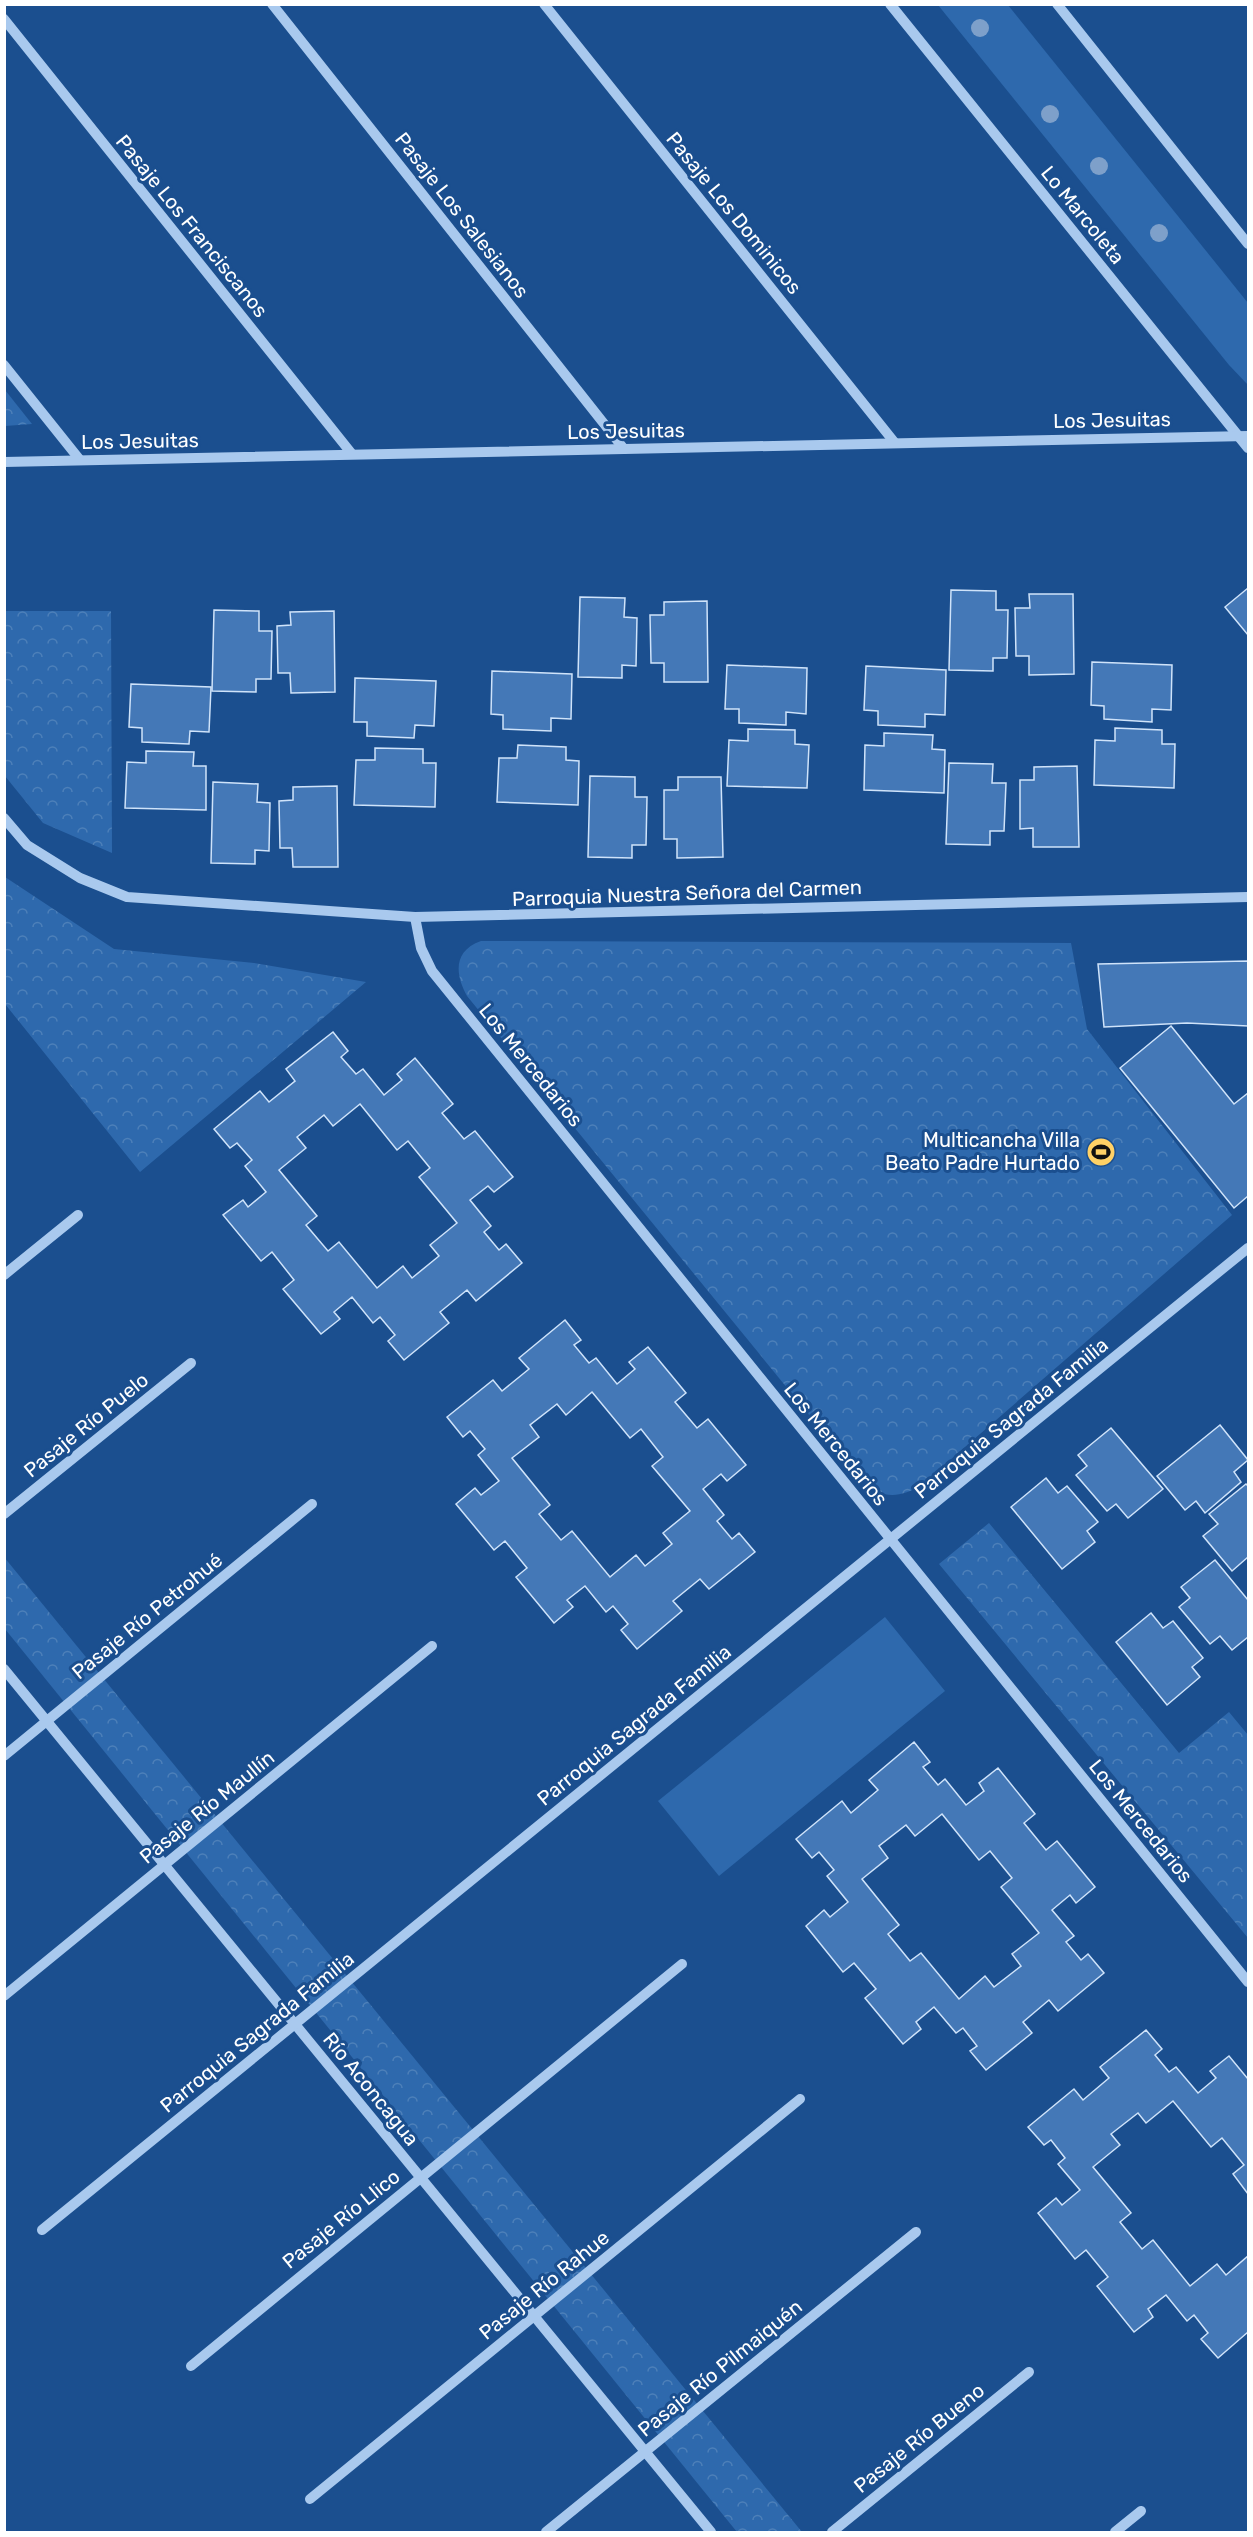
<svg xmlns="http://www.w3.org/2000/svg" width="1253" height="2537" font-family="Rubik,sans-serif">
  <defs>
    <pattern id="park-crowns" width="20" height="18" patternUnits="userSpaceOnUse" patternTransform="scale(1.5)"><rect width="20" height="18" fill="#2e69ad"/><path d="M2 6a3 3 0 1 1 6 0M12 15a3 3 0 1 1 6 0" fill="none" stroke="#4d80b9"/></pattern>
  </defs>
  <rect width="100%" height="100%" fill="#1b4f8f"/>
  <!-- grass -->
  <g fill="#2e69ad">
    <polygon points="938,5 1008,5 1248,303 1248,385 1229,365"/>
    <polygon points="885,1617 945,1691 719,1876 658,1801"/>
  </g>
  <!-- park -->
  <g fill="url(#park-crowns)">
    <polygon points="5,390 32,424 5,426"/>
    <polygon points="5,611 111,611 112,853 43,823 5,776"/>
    <polygon points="5,877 114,949 254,963 366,982 140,1172 5,1004"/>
    <path d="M 481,941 L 1071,943 L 1087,1029 L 1232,1215 L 920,1486 C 900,1498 881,1499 864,1482 L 467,996 C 455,974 453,951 481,941 Z"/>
    <polygon points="989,1523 1179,1753 1229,1712 1248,1735 1248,1938 939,1564"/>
    <polygon points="4,1557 802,2532 737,2532 5,1629"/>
  </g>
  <!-- building -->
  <g fill="#4478b7" stroke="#cfe3fa" stroke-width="1.5" fill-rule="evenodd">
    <polygon points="1248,588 1248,635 1225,607"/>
    <polygon points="951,590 996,591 996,610 1008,610 1007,658 993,658 993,671 949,670"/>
    <polygon points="1029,594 1073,594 1074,674 1029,675 1029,656 1016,656 1015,608 1030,608"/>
    <polygon points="580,597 625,598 624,617 637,618 636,666 622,665 622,678 578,677"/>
    <polygon points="707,601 708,682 664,682 664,663 651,663 650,615 664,615 664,602"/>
    <polygon points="214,610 259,611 259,631 272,631 271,679 256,679 256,692 212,691"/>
    <polygon points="334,611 335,692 291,693 290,673 278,673 277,626 291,625 290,612"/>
    <polygon points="1092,662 1172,665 1171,710 1152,709 1152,722 1104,719 1104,706 1091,705"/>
    <polygon points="727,665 807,668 806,714 786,712 786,725 739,723 739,709 725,709"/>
    <polygon points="866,666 946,670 945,715 925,714 925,727 878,725 878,711 864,710"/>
    <polygon points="492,671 572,674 571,719 551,718 551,731 503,729 503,715 491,714"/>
    <polygon points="355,678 436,681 434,726 415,725 414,738 367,736 367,722 354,722"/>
    <polygon points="131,684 211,687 209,732 190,731 189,744 142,742 142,728 129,727"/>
    <polygon points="1115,728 1162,730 1162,744 1175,744 1174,788 1094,785 1095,740 1115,741"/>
    <polygon points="748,729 795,730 795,744 809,745 807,788 727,786 729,740 748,741"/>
    <polygon points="884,733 933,735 932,749 945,750 944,793 864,790 865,745 884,746"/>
    <polygon points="518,745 566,747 566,760 579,761 578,805 497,802 499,758 517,758"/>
    <polygon points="375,748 423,749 423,763 436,763 435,807 354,805 356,760 375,760"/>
    <polygon points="146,751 194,752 193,766 206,766 206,810 125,808 127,762 146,763"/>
    <polygon points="949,763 993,764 992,783 1006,783 1004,831 990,831 990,845 946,844"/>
    <polygon points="1077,766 1079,847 1033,847 1033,828 1020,829 1020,780 1034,780 1034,767"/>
    <polygon points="590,776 635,777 635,797 647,797 646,845 632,845 632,858 588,857"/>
    <polygon points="678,777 721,777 723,857 677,858 677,839 664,839 664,790 678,790"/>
    <polygon points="213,782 258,784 257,802 270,803 269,851 255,850 255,864 211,863"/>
    <polygon points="337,786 338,867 293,867 292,848 280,848 279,801 293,800 293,787"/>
    <polygon points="1248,961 1248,1026 1187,1023 1104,1027 1098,964"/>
    <polygon points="1171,1026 1234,1104 1248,1093 1248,1196 1234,1208 1120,1068"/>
    <path d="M 333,1032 L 348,1051 L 341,1057 L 356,1074 L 363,1069 L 384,1095 L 402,1080 L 397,1074 L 415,1058 L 453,1104 L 442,1113 L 464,1139 L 475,1131 L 513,1177 L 494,1192 L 488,1186 L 470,1200 L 491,1226 L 484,1232 L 499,1250 L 506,1244 L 522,1263 L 476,1301 L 467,1290 L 440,1312 L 449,1323 L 404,1360 L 388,1341 L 395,1335 L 380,1317 L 373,1323 L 352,1297 L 334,1312 L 340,1319 L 321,1334 L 283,1289 L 294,1280 L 272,1252 L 261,1261 L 223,1215 L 243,1200 L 248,1207 L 266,1192 L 245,1166 L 252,1160 L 237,1143 L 230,1148 L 214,1129 L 260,1091 L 269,1102 L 295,1081 L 286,1069 ZM 360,1104 L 397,1150 L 408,1141 L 430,1168 L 419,1177 L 457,1223 L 430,1245 L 439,1256 L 412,1278 L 403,1266 L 377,1288 L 339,1242 L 328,1251 L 306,1225 L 317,1216 L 279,1170 L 306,1148 L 297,1137 L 324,1115 L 333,1126 Z"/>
    <path d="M 565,1320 L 581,1340 L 574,1345 L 589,1363 L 596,1358 L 617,1384 L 635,1369 L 629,1362 L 648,1347 L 686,1393 L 675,1402 L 697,1428 L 708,1419 L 746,1465 L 727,1481 L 721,1474 L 703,1489 L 724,1515 L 717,1521 L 732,1539 L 739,1533 L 755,1552 L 709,1589 L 700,1579 L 673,1601 L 682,1611 L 637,1649 L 621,1630 L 628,1624 L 613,1606 L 606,1612 L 585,1586 L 567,1600 L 573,1607 L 554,1623 L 516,1577 L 527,1568 L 505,1541 L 494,1550 L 456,1504 L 475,1488 L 481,1495 L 499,1481 L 478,1455 L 485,1449 L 470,1431 L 463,1437 L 447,1417 L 493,1380 L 502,1391 L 529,1369 L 519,1358 ZM 592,1392 L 630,1438 L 641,1429 L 663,1457 L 652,1466 L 690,1511 L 663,1533 L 672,1544 L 645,1566 L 636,1555 L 610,1577 L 572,1531 L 561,1540 L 539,1514 L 550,1505 L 512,1458 L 539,1437 L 530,1425 L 557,1404 L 566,1415 Z"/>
    <polygon points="1220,1425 1248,1460 1234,1472 1241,1482 1205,1513 1196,1501 1185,1510 1157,1476"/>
    <polygon points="1111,1428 1163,1489 1128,1518 1116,1504 1107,1511 1076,1475 1087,1466 1078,1455"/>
    <polygon points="1046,1478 1058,1493 1067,1486 1098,1522 1087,1531 1095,1542 1062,1569 1011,1507"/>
    <polygon points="1246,1484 1248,1486 1248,1557 1232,1571 1203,1536 1218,1524 1209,1514"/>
    <polygon points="1215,1560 1248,1600 1248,1637 1232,1650 1220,1636 1210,1644 1179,1607 1190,1598 1181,1587"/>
    <polygon points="1151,1613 1163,1628 1173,1621 1203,1658 1192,1667 1200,1677 1167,1705 1116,1642"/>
    <path d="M 914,1742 L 930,1762 L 923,1767 L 938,1785 L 945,1779 L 966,1805 L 984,1791 L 979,1783 L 998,1768 L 1035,1814 L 1024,1823 L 1046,1850 L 1057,1841 L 1095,1887 L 1076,1903 L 1070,1895 L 1052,1910 L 1074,1936 L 1066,1942 L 1081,1960 L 1088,1954 L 1104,1973 L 1058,2011 L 1049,2000 L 1023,2022 L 1032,2033 L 986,2070 L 970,2051 L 977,2046 L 963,2028 L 956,2033 L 934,2007 L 916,2022 L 921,2029 L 903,2044 L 865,1998 L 876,1989 L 854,1963 L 843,1972 L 806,1926 L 824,1910 L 830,1917 L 848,1902 L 827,1876 L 834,1870 L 819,1852 L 812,1858 L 796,1839 L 842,1801 L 851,1813 L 878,1790 L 869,1780 ZM 942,1814 L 979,1860 L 990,1851 L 1012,1878 L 1001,1887 L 1039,1933 L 1012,1954 L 1021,1966 L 994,1987 L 985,1976 L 959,1999 L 921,1953 L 910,1961 L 888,1934 L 899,1925 L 862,1879 L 888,1858 L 879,1846 L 906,1825 L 915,1836 Z"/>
    <polygon points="1146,2030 1162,2049 1155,2055 1169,2072 1176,2067 1198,2093 1216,2078 1210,2071 1229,2056 1248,2079 1248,2194 1233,2174 1244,2165 1222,2138 1211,2147 1173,2101 1146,2123 1138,2113 1111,2134 1120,2145 1093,2167 1131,2213 1120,2222 1142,2249 1153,2240 1190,2286 1217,2264 1226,2275 1248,2256 1248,2332 1218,2358 1201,2339 1208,2333 1194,2315 1187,2321 1166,2295 1148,2309 1153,2317 1134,2332 1097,2286 1108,2277 1086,2250 1075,2259 1038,2213 1056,2198 1062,2205 1080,2190 1058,2164 1065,2158 1051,2140 1044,2145 1028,2127 1074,2089 1083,2100 1109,2078 1100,2067"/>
  </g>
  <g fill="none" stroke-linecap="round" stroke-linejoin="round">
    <!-- minor -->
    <g stroke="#a9c9ee" stroke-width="10">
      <polyline points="272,4 624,449"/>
      <polyline points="544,4 895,443"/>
      <polyline points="890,4 1248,448"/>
      <polyline points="1057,4 1248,244"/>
      <polyline points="4,19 352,454"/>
      <polyline points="4,365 80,460"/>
      <polyline points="4,462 1248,436"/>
      <polyline points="4,818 27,845 80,878 127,897 415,917 1248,897"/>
      <polyline points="415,917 421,948 432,971 1248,1982"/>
      <polyline points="4,1275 78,1215"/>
      <polyline points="4,1514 191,1363"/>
      <polyline points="4,1669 711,2532"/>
      <polyline points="4,1756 312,1504"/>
      <polyline points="4,1996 432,1646"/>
      <polyline points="42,2230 1248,1248"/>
      <polyline points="191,2366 682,1964"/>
      <polyline points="310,2499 800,2099"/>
      <polyline points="546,2532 916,2232"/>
      <polyline points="832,2532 1029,2372"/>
      <polyline points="1115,2532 1141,2511"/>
    </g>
  </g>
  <!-- trees -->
  <g fill="#7ea0ca">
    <circle cx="980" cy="28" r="9"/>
    <circle cx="1050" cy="114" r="9"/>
    <circle cx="1099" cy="166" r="9"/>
    <circle cx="1159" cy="233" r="9"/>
  </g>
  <!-- icons -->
  <defs>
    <g id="stadium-disc" transform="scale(1.5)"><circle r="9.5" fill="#ffd166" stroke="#1b4f8f"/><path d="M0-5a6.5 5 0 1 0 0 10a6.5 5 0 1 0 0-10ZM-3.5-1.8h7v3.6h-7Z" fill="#111"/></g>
  </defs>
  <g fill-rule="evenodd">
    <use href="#stadium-disc" x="1101" y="1152"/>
  </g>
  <g text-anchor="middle" stroke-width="6" stroke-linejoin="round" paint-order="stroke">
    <!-- street labels -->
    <g font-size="20" fill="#fff" stroke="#1b4f8f">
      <text transform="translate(734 213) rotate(51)" y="7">Pasaje Los Dominicos</text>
      <text transform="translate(462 215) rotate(52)" y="7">Pasaje Los Salesianos</text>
      <text transform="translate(1083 215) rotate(51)" y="7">Lo Marcoleta</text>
      <text transform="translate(192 226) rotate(51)" y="7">Pasaje Los Franciscanos</text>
      <text transform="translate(1112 420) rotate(-1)" y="7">Los Jesuitas</text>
      <text transform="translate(626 431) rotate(-1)" y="7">Los Jesuitas</text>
      <text transform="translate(140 441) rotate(-1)" y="7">Los Jesuitas</text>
      <text transform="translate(687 893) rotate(-2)" y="7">Parroquia Nuestra Señora del Carmen</text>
      <text transform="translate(531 1065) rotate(51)" y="7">Los Mercedarios</text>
      <text transform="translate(1011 1418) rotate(-39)" y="7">Parroquia Sagrada Familia</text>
      <text transform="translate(86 1425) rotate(-39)" y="7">Pasaje Río Puelo</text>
      <text transform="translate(836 1444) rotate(51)" y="7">Los Mercedarios</text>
      <text transform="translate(147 1616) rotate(-39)" y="7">Pasaje Río Petrohué</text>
      <text transform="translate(634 1725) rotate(-39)" y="7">Parroquia Sagrada Familia</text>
      <text transform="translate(207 1807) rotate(-39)" y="7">Pasaje Río Maullín</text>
      <text transform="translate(1141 1821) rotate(51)" y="7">Los Mercedarios</text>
      <text transform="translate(257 2032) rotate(-39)" y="7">Parroquia Sagrada Familia</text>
      <text transform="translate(371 2089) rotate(51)" y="7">Río Aconcagua</text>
      <text transform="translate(341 2219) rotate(-39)" y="7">Pasaje Río Llico</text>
      <text transform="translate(544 2285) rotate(-39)" y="7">Pasaje Río Rahue</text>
      <text transform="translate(720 2368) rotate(-39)" y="7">Pasaje Río Pilmaiquén</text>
      <text transform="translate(919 2438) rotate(-39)" y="7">Pasaje Río Bueno</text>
    </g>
    <!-- poi labels -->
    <g font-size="20" fill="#fff" stroke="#1b4f8f" text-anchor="end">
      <text x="1080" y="1147">Multicancha Villa<tspan x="1080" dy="23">Beato Padre Hurtado</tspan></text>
    </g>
  </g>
  <!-- border -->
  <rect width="1253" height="2537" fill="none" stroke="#ffffff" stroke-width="12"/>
</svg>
